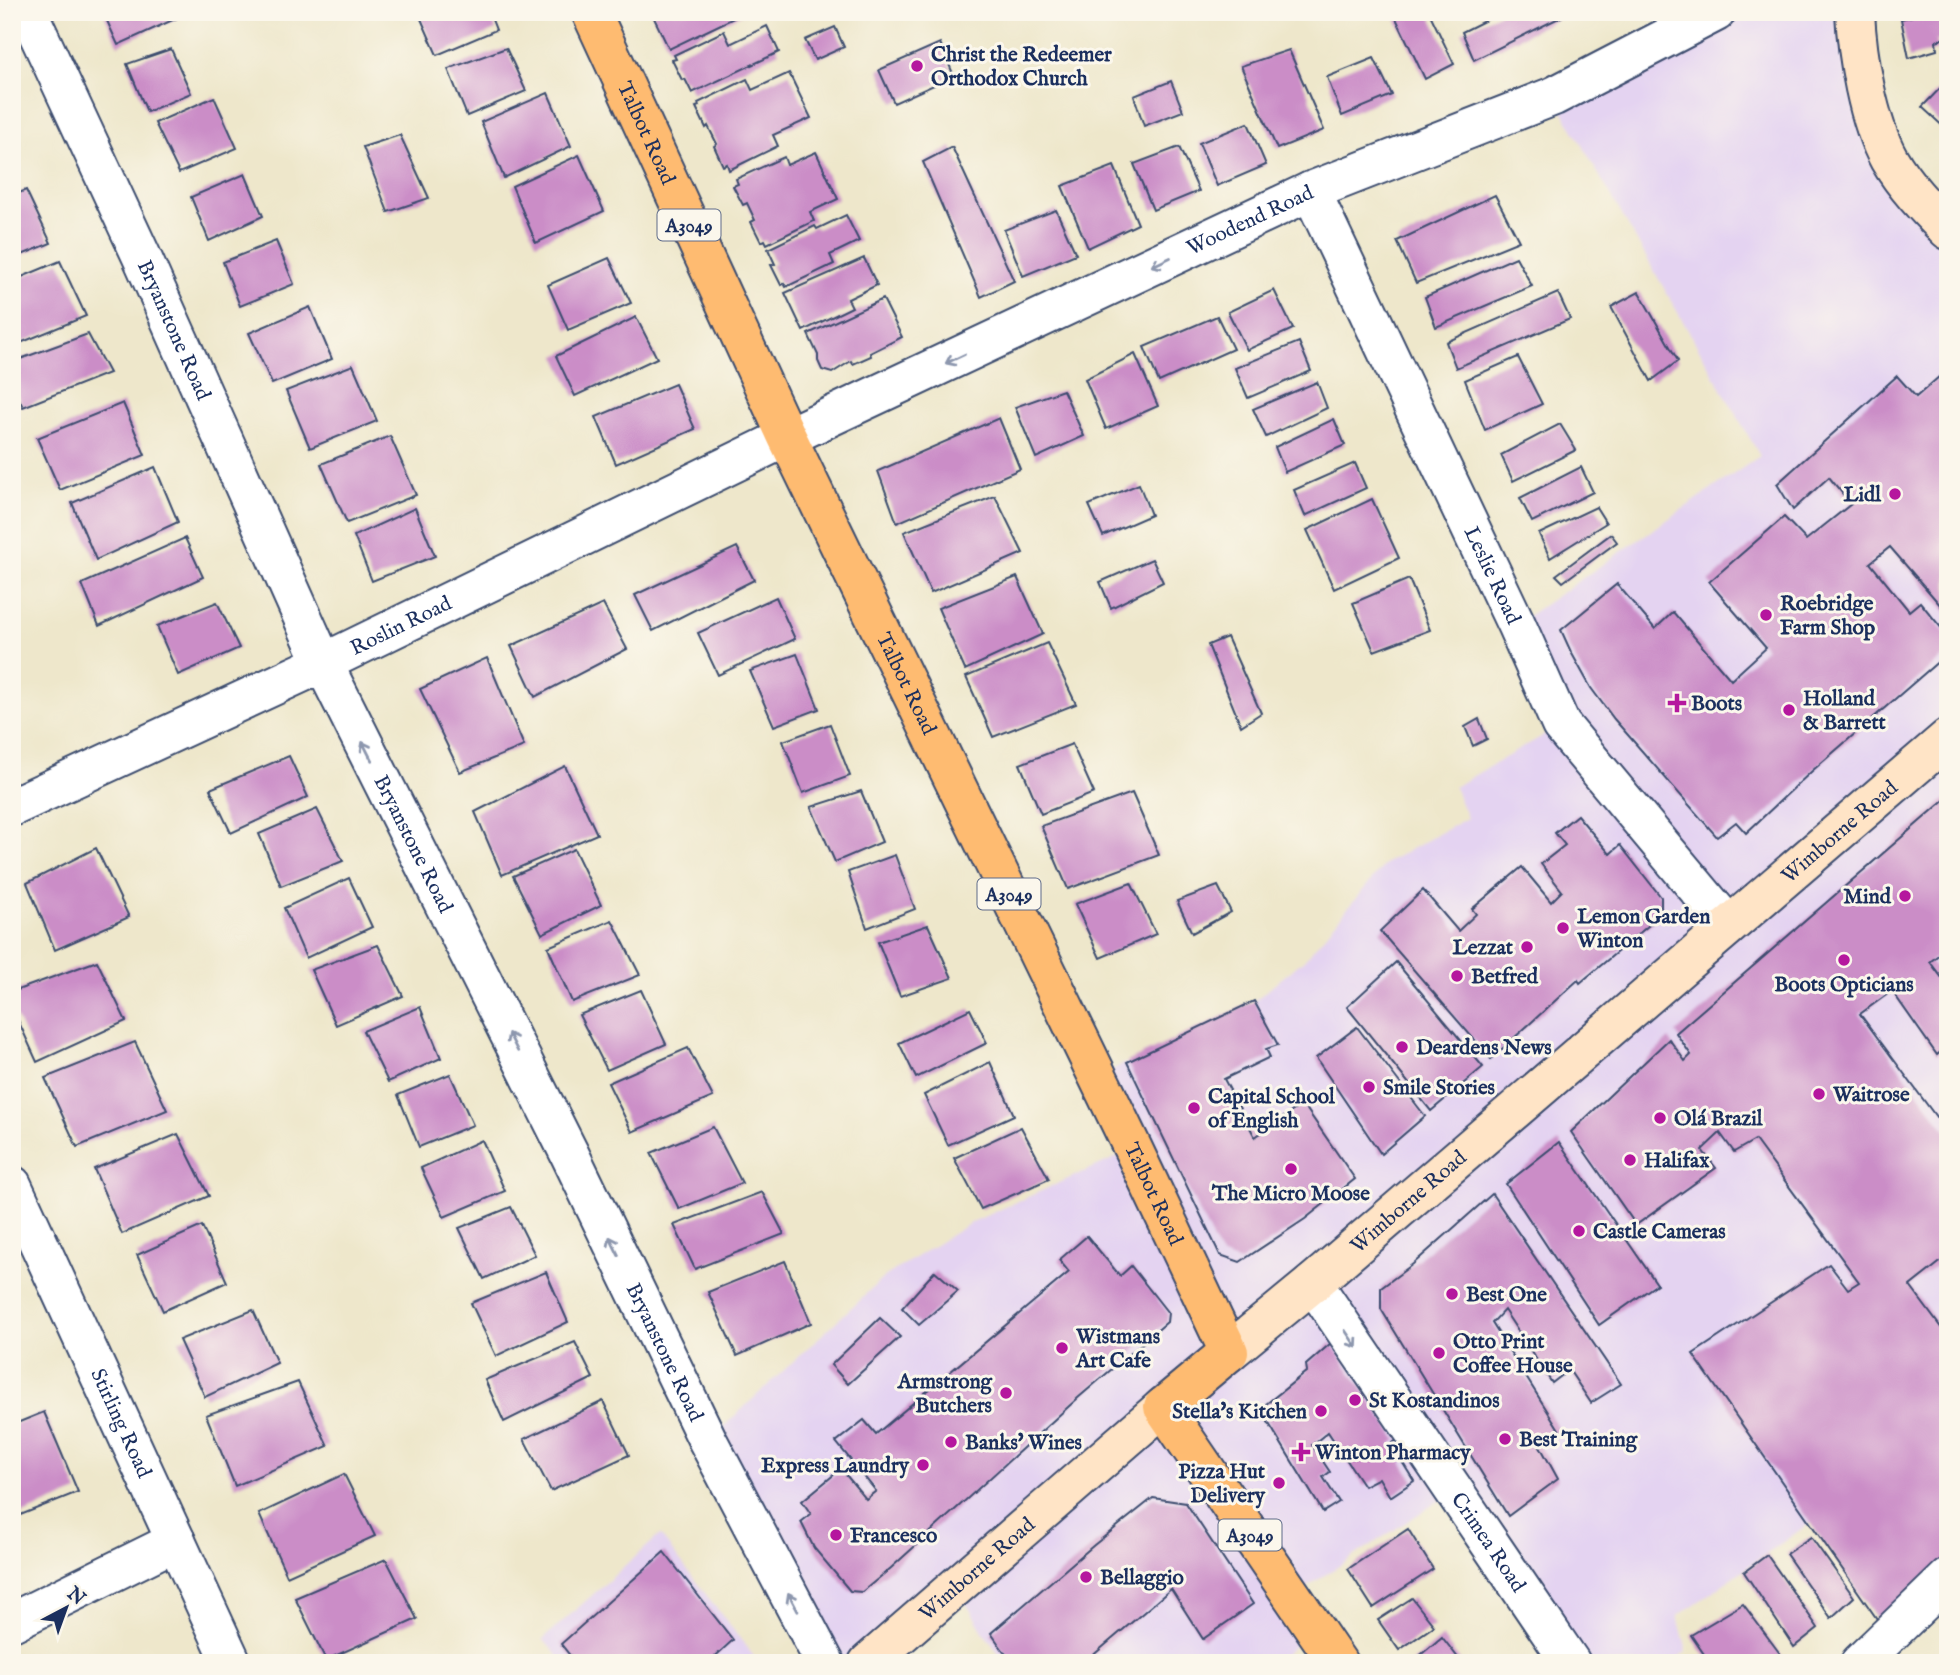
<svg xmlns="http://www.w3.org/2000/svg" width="1960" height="1675" font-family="'IM FELL English',serif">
  <rect width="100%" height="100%" fill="#fbf7ec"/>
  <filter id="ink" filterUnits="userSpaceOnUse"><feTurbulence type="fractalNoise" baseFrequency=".0143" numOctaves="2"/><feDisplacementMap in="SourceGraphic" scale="14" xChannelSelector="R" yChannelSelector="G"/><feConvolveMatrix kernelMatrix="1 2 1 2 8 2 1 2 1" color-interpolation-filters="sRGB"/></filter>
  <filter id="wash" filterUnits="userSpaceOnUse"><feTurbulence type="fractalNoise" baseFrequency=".00686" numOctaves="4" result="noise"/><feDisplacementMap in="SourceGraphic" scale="28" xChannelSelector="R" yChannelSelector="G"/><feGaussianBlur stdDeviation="1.57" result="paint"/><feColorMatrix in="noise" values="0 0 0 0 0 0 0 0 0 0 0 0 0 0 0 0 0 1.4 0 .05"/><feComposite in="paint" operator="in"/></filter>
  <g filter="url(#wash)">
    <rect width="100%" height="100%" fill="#eee7cb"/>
    <!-- built -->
    <g fill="#e4d3f1">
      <polygon points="1716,12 1855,12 1868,105 1948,230 1948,1578 1886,1632 1810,1523 1678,1616 1687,1652 1668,1663 1571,1663 1454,1491 1293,1596 1314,1628 1275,1663 1006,1663 984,1633 956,1586 868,1663 825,1663 708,1441 884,1277 972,1222 1133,1150 1097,1077 1254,1001 1304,960 1386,863 1467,818 1454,787 1560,726 1516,624 1760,456 1554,96"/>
      <polygon points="660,1535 759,1663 559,1663 561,1660 543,1639"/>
    </g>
    <g id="blocks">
      <!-- building -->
      <g fill="#cb8dc7">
        <polygon points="103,12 185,12 186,14 118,45"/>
        <polygon points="418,12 489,12 496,30 437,55"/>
        <polygon points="654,12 746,12 669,49 653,16"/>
        <polygon points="1393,12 1429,12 1454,64 1425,79"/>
        <polygon points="1502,12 1571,12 1474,60 1462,32"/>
        <polygon points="1929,12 1948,12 1948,37 1936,41 1937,50 1909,58 1901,19"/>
        <polygon points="767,26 779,52 692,93 685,79 682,80 672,60 676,59 674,55 724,31 730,44"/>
        <polygon points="835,27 844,47 815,60 805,40"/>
        <polygon points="940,43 954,76 894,103 879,70"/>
        <polygon points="506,48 526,91 467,116 448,69"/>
        <polygon points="171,49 191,93 147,112 127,64"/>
        <polygon points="1289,50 1324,130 1277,149 1241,66"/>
        <polygon points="1374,58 1392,95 1342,116 1327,77"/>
        <polygon points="789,73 811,118 773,135 778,146 729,170 727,164 723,166 714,146 717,144 708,126 706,128 696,107 699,106 698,103 747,79 752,90"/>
        <polygon points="1948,80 1948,131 1922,107"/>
        <polygon points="1171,81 1183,111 1144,126 1134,96"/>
        <polygon points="548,93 571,146 504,178 481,122"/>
        <polygon points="214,97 237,148 179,173 155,123"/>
        <polygon points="1248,123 1266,165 1217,186 1199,143"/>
        <polygon points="400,135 429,198 388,212 363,147"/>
        <polygon points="952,147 1014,281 981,297 923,162"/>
        <polygon points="1179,147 1199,191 1153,210 1134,164"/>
        <polygon points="816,152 838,199 810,212 814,221 767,244 765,240 761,242 751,222 755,220 747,203 743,205 733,186 738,184 736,179 784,157 787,165"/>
        <polygon points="579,155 604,211 536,243 512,186"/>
        <polygon points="1114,166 1138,224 1088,248 1062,186"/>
        <polygon points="245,174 263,216 209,241 191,197"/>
        <polygon points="26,190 51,243 12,259 12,196"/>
        <polygon points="1495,195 1519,241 1416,283 1397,241"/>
        <polygon points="1056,210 1076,254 1023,276 1004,230"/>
        <polygon points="846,215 859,241 830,255 834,264 786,287 784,283 781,285 771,265 775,264 768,249 815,226 817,229"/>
        <polygon points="276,241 294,284 240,306 223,262"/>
        <polygon points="1516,257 1532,286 1436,327 1425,297"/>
        <polygon points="609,258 631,303 568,330 548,285"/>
        <polygon points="864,258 877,285 848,299 852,307 803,331 785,293"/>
        <polygon points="60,261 86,316 13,346 12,281"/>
        <polygon points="1274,290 1293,329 1247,350 1228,312"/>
        <polygon points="1639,292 1678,361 1651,381 1611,307"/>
        <polygon points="1558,293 1570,319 1456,368 1446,342"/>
        <polygon points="883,299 902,337 870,353 871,356 853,364 851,361 832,373 822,370 818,361 818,355 808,334"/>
        <polygon points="310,307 332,359 272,384 249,333"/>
        <polygon points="1217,316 1233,349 1159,382 1144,347"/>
        <polygon points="636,317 657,358 575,396 556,356"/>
        <polygon points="88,334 109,373 23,407 12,385 12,362"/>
        <polygon points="1299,342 1311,371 1248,398 1235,368"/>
        <polygon points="1135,354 1158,406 1106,429 1085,379"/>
        <polygon points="1518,357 1542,404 1485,430 1465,380"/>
        <polygon points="353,365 377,421 310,448 286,391"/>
        <polygon points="1948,369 1948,614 1890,547 1870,563 1909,611 1920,602 1948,636 1948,653 1812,771 1746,833 1736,822 1717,837 1614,719 1591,688 1571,652 1561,630 1617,584 1655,629 1673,612 1731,680 1766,648 1709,582 1784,517 1806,540 1851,504 1829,477 1793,510 1777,484 1897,376 1916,397"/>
        <polygon points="1317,382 1327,408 1266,437 1253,409"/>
        <polygon points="675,384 695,429 616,464 596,417"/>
        <polygon points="1063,390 1084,436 1036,458 1015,407"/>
        <polygon points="123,403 145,455 60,490 37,438"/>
        <polygon points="999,418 1020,469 897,523 878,471"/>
        <polygon points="1334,419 1345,445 1285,472 1275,447"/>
        <polygon points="1560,424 1576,450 1513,481 1501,455"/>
        <polygon points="390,436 416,495 347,523 321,464"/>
        <polygon points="1355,463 1366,488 1305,516 1294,490"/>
        <polygon points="155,467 178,522 96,560 72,503"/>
        <polygon points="1581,467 1593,492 1532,522 1520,498"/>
        <polygon points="1139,484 1151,515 1103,536 1089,505"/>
        <polygon points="995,496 1023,553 931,593 904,532"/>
        <polygon points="1372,499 1399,558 1334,589 1307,530"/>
        <polygon points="1596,507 1606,523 1550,558 1539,534"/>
        <polygon points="415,508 435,556 372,581 354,536"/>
        <polygon points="1611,534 1617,542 1563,582 1556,575"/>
        <polygon points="185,538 203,577 99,626 82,584"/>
        <polygon points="737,547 754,580 653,631 635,595"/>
        <polygon points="1152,559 1163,582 1111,608 1100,582"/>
        <polygon points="1017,577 1043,634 965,670 938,608"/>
        <polygon points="1409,579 1430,630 1374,651 1353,603"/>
        <polygon points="776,597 795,639 718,675 698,633"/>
        <polygon points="217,602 239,648 178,675 157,626"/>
        <polygon points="603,604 627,649 535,697 511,646"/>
        <polygon points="1227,637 1261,713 1241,726 1208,645"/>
        <polygon points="1047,643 1076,704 993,737 966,677"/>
        <polygon points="797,654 819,709 774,726 750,671"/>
        <polygon points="487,658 524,746 460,772 420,689"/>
        <polygon points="1479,719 1487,739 1473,746 1465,727"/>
        <polygon points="830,724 850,776 803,793 783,741"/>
        <polygon points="1072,744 1094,793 1041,814 1020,764"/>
        <polygon points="289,756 308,797 231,833 210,789"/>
        <polygon points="565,766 597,834 502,875 475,812"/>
        <polygon points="861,791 882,842 835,862 811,807"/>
        <polygon points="1132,793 1159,855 1068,889 1041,826"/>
        <polygon points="1948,797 1948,947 1930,962 1948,986 1948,1046 1937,1055 1892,991 1860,1014 1948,1133 1948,1256 1910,1286 1948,1337 1948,1573 1886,1632 1693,1354 1829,1264 1848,1289 1859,1282 1755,1140 1734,1152 1720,1133 1702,1150 1716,1168 1636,1225 1571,1132 1669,1039 1685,1061 1691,1055 1676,1033"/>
        <polygon points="317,809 343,861 281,886 259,834"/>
        <polygon points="1577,815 1610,854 1620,845 1661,897 1661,915 1580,983 1578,980 1491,1059 1380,931 1423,890 1458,931 1476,914 1472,909 1522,867 1551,902 1562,891 1541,864 1565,845 1555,833"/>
        <polygon points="96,848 129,917 55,950 27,883"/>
        <polygon points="574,849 601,905 542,934 513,876"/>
        <polygon points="895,855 915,909 867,928 848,872"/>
        <polygon points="349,878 372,927 306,958 284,908"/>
        <polygon points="1131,883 1156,934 1100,958 1075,904"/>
        <polygon points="1218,886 1231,912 1192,933 1177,901"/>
        <polygon points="612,920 640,975 572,1002 548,947"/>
        <polygon points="928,925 952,978 900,996 878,942"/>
        <polygon points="378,945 403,996 336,1025 311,970"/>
        <polygon points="97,961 126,1021 37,1062 12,1007 12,992"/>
        <polygon points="1396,962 1483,1067 1431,1111 1347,1007"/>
        <polygon points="641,990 666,1044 607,1070 579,1015"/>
        <polygon points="1254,1001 1278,1045 1266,1049 1270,1057 1224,1079 1255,1137 1303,1104 1355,1179 1305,1219 1240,1262 1220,1255 1127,1062"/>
        <polygon points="420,1007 441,1058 388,1082 363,1031"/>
        <polygon points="970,1009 987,1043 916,1078 899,1043"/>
        <polygon points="1357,1027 1425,1116 1381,1154 1316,1058"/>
        <polygon points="135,1042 167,1110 77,1147 45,1078"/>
        <polygon points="688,1048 713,1097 632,1132 608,1083"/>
        <polygon points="990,1062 1014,1115 948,1145 924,1095"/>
        <polygon points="450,1074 473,1125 419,1147 398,1095"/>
        <polygon points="713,1127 742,1183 679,1209 651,1153"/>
        <polygon points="1021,1127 1049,1179 981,1209 954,1158"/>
        <polygon points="178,1134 209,1196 122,1234 94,1169"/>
        <polygon points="482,1140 505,1191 444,1217 421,1168"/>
        <polygon points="1559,1142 1657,1284 1599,1325 1506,1184"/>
        <polygon points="762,1192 784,1234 695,1269 674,1225"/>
        <polygon points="1492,1194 1621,1384 1591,1403 1569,1370 1552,1383 1504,1310 1492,1323 1560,1431 1540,1446 1558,1479 1508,1516 1381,1309 1381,1288 1413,1264"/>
        <polygon points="511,1207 535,1255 484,1279 459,1228"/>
        <polygon points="202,1226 227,1282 163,1311 137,1255"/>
        <polygon points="1087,1236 1120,1276 1131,1266 1168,1313 1167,1322 1078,1398 891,1568 862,1592 850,1591 814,1548 801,1522 811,1514 802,1501 841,1469 866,1499 876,1491 836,1442 864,1420 876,1434 1069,1272 1059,1260"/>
        <polygon points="785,1261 811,1323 737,1356 708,1292"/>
        <polygon points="935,1271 958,1291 919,1325 902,1308"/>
        <polygon points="546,1272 568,1322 496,1356 471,1303"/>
        <polygon points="253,1310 277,1363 205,1397 179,1340"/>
        <polygon points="880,1318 900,1337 848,1384 831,1365"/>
        <polygon points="575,1342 593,1378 504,1422 485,1380"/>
        <polygon points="1331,1343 1397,1440 1391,1444 1414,1481 1390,1497 1379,1478 1364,1486 1328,1432 1312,1445 1330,1472 1323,1477 1339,1502 1323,1512 1260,1409 1307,1371 1306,1365"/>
        <polygon points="298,1382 328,1446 235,1486 206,1415"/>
        <polygon points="603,1401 629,1455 551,1491 524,1439"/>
        <polygon points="44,1412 78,1492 18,1516 12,1503 12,1425"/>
        <polygon points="344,1474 375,1536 287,1576 259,1514"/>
        <polygon points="1153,1498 1186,1503 1253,1604 1203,1639 1171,1589 1084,1663 1012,1663 991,1633 1094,1545"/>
        <polygon points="1408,1529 1433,1569 1373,1608 1348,1569"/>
        <polygon points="1811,1537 1854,1597 1831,1618 1786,1554"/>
        <polygon points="664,1552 733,1640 708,1663 576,1663 561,1644"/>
        <polygon points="1767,1555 1818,1628 1794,1647 1744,1572"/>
        <polygon points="386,1559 417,1619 326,1660 295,1598"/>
        <polygon points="1412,1598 1434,1626 1399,1650 1378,1620"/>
        <polygon points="1743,1604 1787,1663 1710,1663 1691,1635"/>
        <polygon points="1442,1637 1462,1663 1411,1663"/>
      </g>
    </g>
  </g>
  <g filter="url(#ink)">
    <use href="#blocks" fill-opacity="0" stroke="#3b4b6e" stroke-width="2"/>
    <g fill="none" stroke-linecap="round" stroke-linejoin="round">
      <!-- street casing -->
      <g stroke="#3b4b6e" stroke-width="42">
        <g id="street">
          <path id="s1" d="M 28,12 L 141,255 L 323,663 L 570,1155 L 708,1441 L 825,1663"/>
          <path id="s2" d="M 1311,191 L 1516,624 L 1561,725 L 1728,925"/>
          <path id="s3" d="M 12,807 L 323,663 L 787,437 L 1311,191 L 1554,96 L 1716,12"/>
          <path id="s4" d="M 12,1185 L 232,1663"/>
          <path id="s5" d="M 1313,1283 L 1571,1663"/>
          <polyline points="12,1622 176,1541"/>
          <polyline points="1860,1663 1948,1578"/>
        </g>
      </g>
      <!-- secondary casing -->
      <g stroke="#3b4b6e" stroke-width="42">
        <g id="secondary">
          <path d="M 1855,12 C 1857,56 1868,121 1889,159 C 1904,185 1926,208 1948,230"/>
          <path id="s6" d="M 1229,1352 L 1313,1283 L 1948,738"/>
          <path id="s7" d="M 868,1663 L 1163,1407"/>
        </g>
      </g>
      <!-- primary casing -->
      <g stroke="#3b4b6e" stroke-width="42">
        <g id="primary">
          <path id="s8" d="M 591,12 L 787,437 L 1133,1149 L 1229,1352 L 1163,1407 L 1338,1663"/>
        </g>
      </g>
      <!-- street -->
      <use href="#street" stroke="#fff" stroke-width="38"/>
      <!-- secondary -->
      <use href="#secondary" stroke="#ffe4c6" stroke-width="38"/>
      <!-- primary -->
      <use href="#primary" stroke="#febb71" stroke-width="38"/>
    </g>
    <!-- one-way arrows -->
    <defs><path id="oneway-shaft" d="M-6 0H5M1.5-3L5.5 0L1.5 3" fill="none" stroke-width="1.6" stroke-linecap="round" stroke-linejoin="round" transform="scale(1.75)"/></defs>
    <g stroke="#8d97ae">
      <use href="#oneway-shaft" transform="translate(1161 262) rotate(155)"/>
      <use href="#oneway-shaft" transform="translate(955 359) rotate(155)"/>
      <use href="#oneway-shaft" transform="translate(367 751) rotate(-117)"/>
      <use href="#oneway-shaft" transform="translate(513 1042) rotate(-117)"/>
      <use href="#oneway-shaft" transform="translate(614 1246) rotate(-116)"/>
      <use href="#oneway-shaft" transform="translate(1351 1339) rotate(56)"/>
      <use href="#oneway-shaft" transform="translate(793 1602) rotate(-118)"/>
    </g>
  </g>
  <!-- markers -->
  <g fill="#b5179e" stroke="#fbf7ec" stroke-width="2.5">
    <circle cx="917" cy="66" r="7"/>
    <circle cx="1895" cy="494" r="7"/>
    <circle cx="1766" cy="615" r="7"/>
    <path d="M1673.5 692.5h7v7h7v7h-7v7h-7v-7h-7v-7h7z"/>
    <circle cx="1789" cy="710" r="7"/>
    <circle cx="1905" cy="896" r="7"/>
    <circle cx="1563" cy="928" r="7"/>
    <circle cx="1527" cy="947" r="7"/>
    <circle cx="1844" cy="960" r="7"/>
    <circle cx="1457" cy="976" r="7"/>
    <circle cx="1402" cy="1047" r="7"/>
    <circle cx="1369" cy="1087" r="7"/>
    <circle cx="1819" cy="1094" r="7"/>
    <circle cx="1194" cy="1108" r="7"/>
    <circle cx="1660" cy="1118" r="7"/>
    <circle cx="1630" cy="1160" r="7"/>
    <circle cx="1291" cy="1169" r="7"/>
    <circle cx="1579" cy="1231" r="7"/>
    <circle cx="1452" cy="1294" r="7"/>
    <circle cx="1062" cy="1348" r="7"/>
    <circle cx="1439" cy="1353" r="7"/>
    <circle cx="1006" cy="1393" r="7"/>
    <circle cx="1355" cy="1400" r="7"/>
    <circle cx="1321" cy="1411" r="7"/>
    <circle cx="1505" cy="1439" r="7"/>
    <circle cx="951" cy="1442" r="7"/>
    <path d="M1297.5 1441.5h7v7h7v7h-7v7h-7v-7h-7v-7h7z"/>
    <circle cx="923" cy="1465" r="7"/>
    <circle cx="1279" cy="1483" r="7"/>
    <circle cx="836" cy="1535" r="7"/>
    <circle cx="1086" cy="1577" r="7"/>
  </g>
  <g text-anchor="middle" stroke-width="6" stroke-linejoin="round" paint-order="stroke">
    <!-- shield labels -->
    <g fill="#fbf7ec" stroke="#5e6b89" stroke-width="2">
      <rect x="657.5" y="209.5" width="63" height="31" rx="5"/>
      <rect x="977.5" y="878.5" width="63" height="31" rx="5"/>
      <rect x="1218.5" y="1519.5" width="63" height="31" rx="5"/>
    </g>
    <g font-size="19" font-weight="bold" fill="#1b2f5e">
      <text x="689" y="232">A3049</text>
      <text x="1009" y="901">A3049</text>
      <text x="1250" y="1542">A3049</text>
    </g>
    <!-- poi labels -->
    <g font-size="21" font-weight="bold" fill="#1b2f5e" stroke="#fbf7ec" text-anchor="start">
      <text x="931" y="61">Christ the Redeemer<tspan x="931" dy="24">Orthodox Church</tspan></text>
      <text x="1881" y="501" text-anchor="end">Lidl</text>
      <text x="1780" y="610">Roebridge<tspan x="1780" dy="24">Farm Shop</tspan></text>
      <text x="1803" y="705">Holland<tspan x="1803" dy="24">&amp; Barrett</tspan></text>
      <text x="1691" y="710">Boots</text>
      <text x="1891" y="903" text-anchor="end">Mind</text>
      <text x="1577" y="923">Lemon Garden<tspan x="1577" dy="24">Winton</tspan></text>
      <text x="1513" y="954" text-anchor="end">Lezzat</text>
      <text x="1471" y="983">Betfred</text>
      <text x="1844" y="991" text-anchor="middle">Boots Opticians</text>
      <text x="1416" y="1054">Deardens News</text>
      <text x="1383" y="1094">Smile Stories</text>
      <text x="1833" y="1101">Waitrose</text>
      <text x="1208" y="1103">Capital School<tspan x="1208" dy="24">of English</tspan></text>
      <text x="1674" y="1125">Olá Brazil</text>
      <text x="1644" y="1167">Halifax</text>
      <text x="1291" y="1200" text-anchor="middle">The Micro Moose</text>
      <text x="1593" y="1238">Castle Cameras</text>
      <text x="1466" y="1301">Best One</text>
      <text x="1076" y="1343">Wistmans<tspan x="1076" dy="24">Art Cafe</tspan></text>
      <text x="1453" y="1348">Otto Print<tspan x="1453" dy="24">Coffee House</tspan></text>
      <text x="992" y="1388" text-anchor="end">Armstrong<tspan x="992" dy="24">Butchers</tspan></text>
      <text x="1369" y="1407">St Kostandinos</text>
      <text x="1307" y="1418" text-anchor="end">Stella's Kitchen</text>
      <text x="1519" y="1446">Best Training</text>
      <text x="965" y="1449">Banks' Wines</text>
      <text x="1315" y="1459">Winton Pharmacy</text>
      <text x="909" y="1472" text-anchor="end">Express Laundry</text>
      <text x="1265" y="1478" text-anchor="end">Pizza Hut<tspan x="1265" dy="24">Delivery</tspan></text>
      <text x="850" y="1542">Francesco</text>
      <text x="1100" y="1584">Bellaggio</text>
    </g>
    <!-- street labels -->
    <g font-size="21" fill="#1b2f5e" stroke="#fbf7ec">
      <text dy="7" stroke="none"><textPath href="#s8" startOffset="133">Talbot Road</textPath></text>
      <text dy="7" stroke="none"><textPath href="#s3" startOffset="1370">Woodend Road</textPath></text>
      <text dy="7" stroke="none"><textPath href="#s1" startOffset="350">Bryanstone Road</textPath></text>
      <text dy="7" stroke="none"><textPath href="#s2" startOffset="425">Leslie Road</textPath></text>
      <text dy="7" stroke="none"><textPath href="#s3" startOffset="429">Roslin Road</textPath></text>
      <text dy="7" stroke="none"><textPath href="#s8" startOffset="742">Talbot Road</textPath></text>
      <text dy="7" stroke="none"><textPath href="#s6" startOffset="802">Wimborne Road</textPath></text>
      <text dy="7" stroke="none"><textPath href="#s1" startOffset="917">Bryanstone Road</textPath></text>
      <text dy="7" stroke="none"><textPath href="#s8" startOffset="1309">Talbot Road</textPath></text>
      <text dy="7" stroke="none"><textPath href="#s6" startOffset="234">Wimborne Road</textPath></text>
      <text dy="7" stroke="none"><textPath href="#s1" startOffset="1484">Bryanstone Road</textPath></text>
      <text dy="7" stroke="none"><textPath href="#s4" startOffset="262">Stirling Road</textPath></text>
      <text dy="7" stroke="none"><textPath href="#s5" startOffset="313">Crimea Road</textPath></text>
      <text dy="7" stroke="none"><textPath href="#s7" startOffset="144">Wimborne Road</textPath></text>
    </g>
  </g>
  <!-- margin -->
  <rect width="1960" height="1675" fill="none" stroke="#fbf7ec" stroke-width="42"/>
  <!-- north arrow -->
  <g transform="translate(66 1608) rotate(41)" stroke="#fbf7ec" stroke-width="5" paint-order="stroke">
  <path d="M0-5L12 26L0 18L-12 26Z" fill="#1b2f5e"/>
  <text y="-10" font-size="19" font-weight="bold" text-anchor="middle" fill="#1b2f5e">N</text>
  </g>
</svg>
